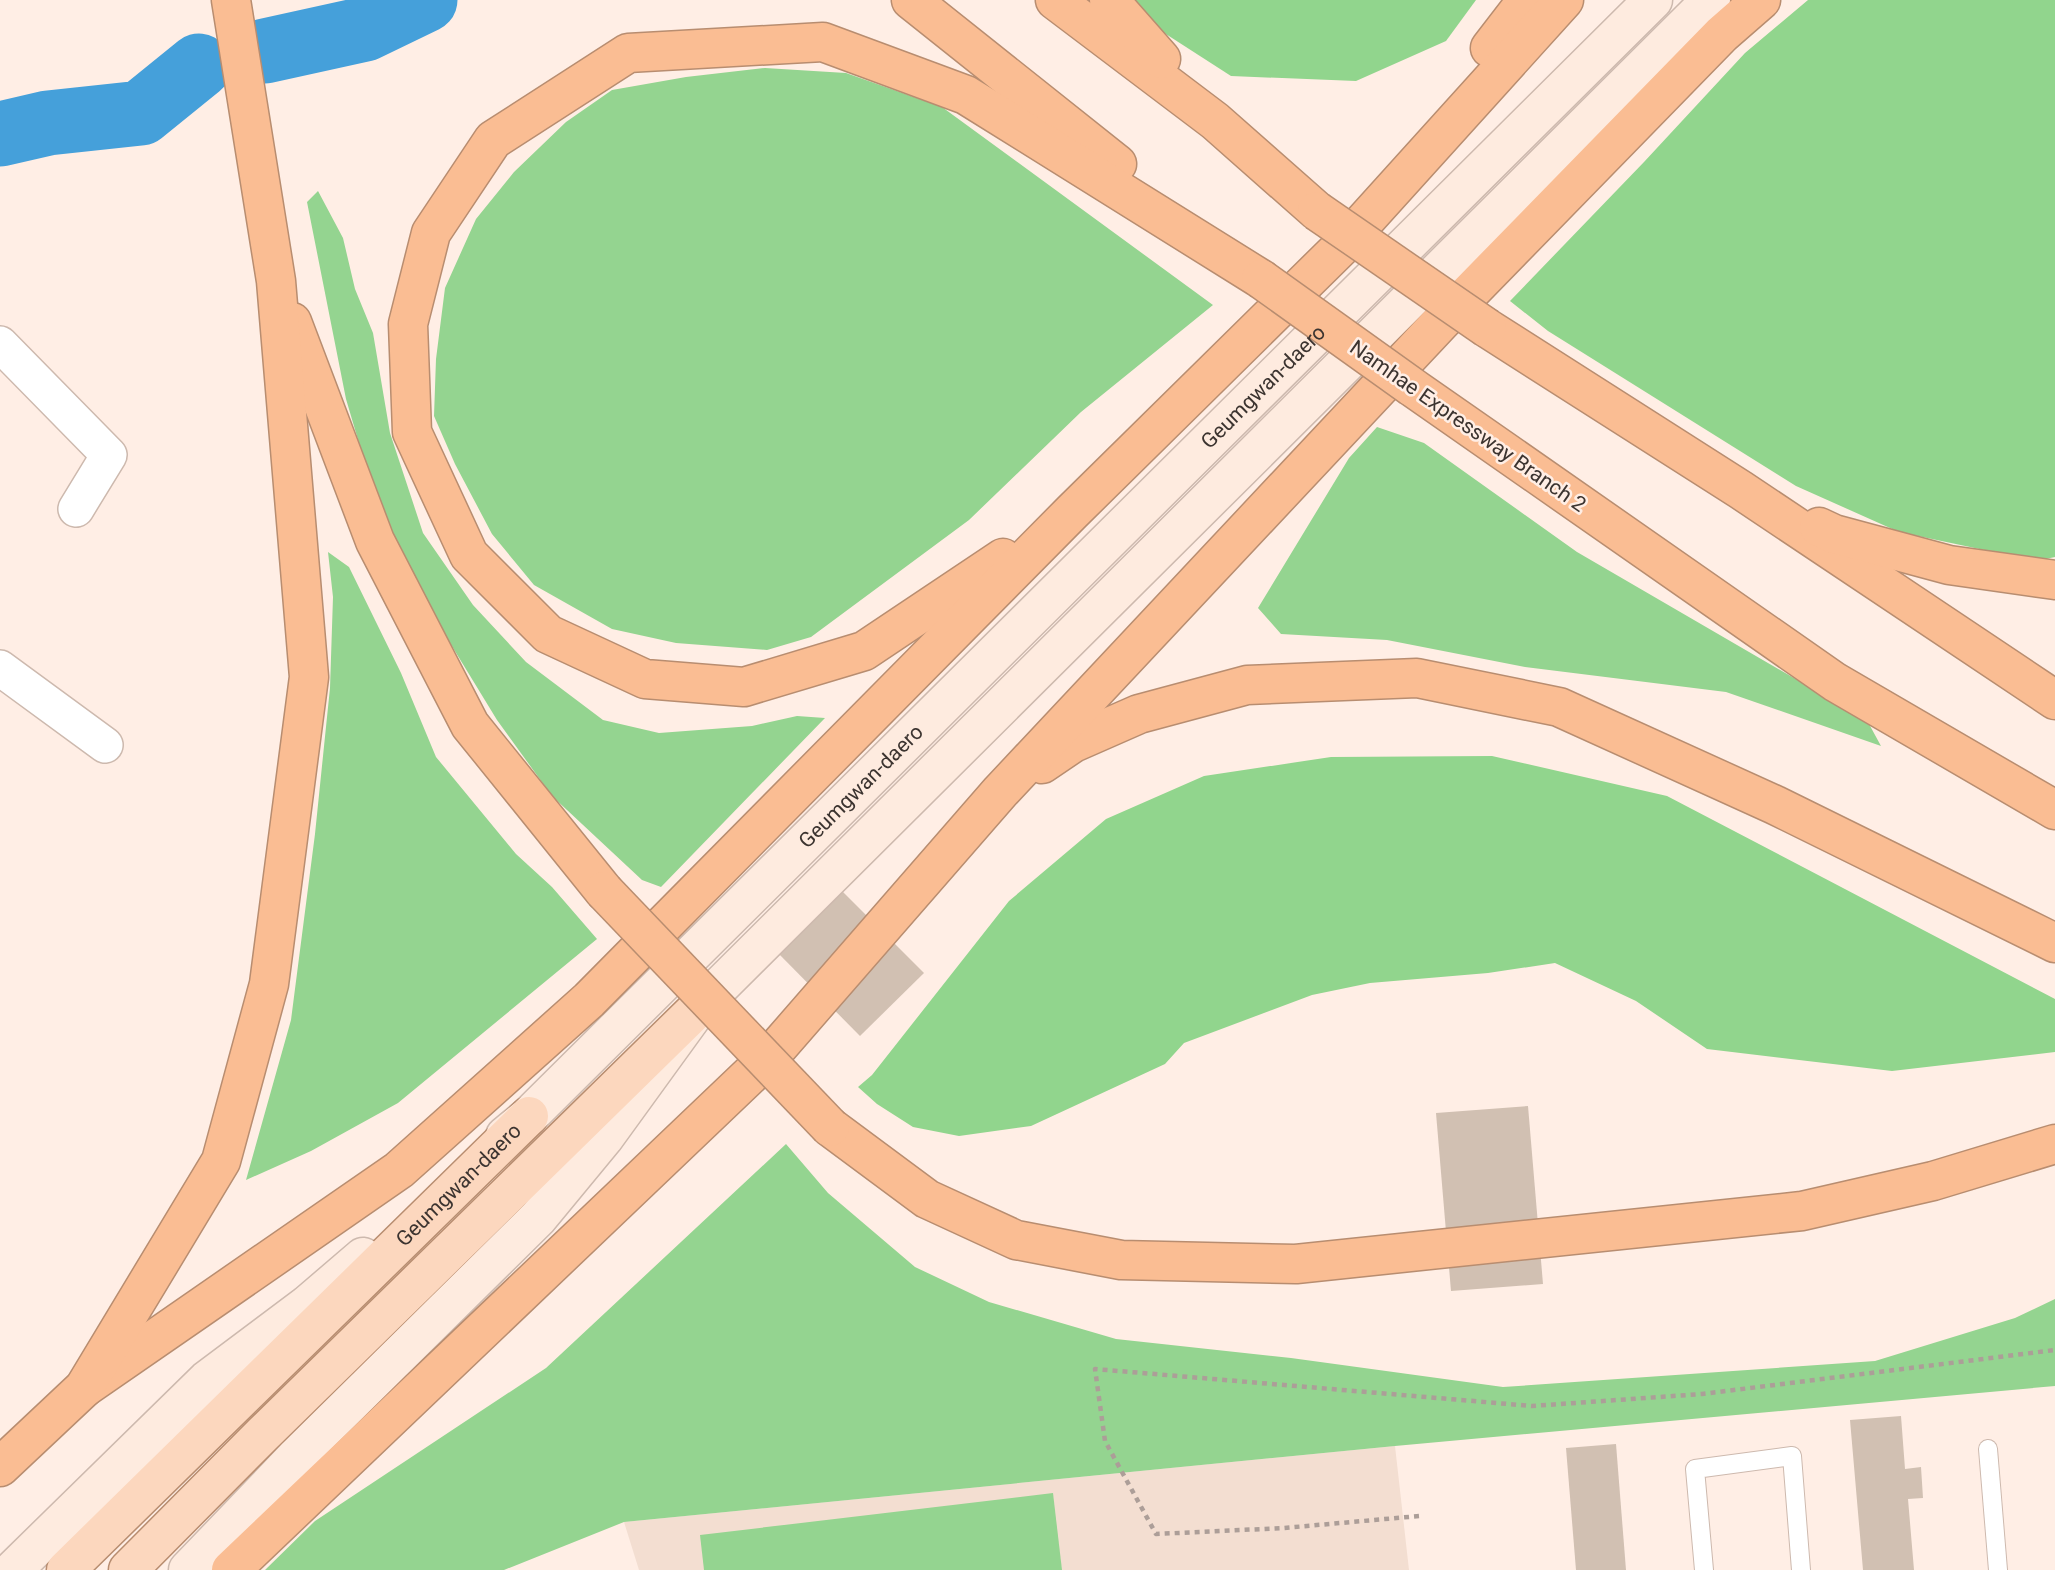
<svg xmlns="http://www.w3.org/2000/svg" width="2055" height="1570" font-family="Roboto,sans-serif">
  <rect width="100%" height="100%" fill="#ffeee5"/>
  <!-- built -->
  <polygon fill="#f3ded1" points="1395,1446 1409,1570 639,1570 624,1522"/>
  <!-- green -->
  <g fill="#94d490">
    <polygon points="765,68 846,73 942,107 1213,305 1081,412 969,520 811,637 767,650 676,643 612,629 534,585 492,534 455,464 434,416 436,359 445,288 476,219 514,172 566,122 612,90 686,77"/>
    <polygon points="318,191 343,238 355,289 373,333 390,433 423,533 473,605 526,662 603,720 659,733 752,726 797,716 825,718 661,887 642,880 552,796 497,720 425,602 374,494 346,399 307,202"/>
    <polygon points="1377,427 1424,443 1577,552 1837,703 1869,724 1881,746 1726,692 1525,667 1387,640 1281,634 1258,608 1349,458"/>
    <polygon points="328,552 349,567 401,673 436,757 516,854 552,887 597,939 398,1103 311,1151 246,1180 291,1020 315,834 330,688 333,597"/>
    <polygon points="786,1144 828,1193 915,1267 989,1302 1116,1339 1291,1358 1503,1387 1875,1361 2015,1318 2055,1299 2055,1386 1395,1446 624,1522 504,1570 265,1570 315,1521 546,1368"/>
    <polygon points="1053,1493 1062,1570 704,1570 700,1535"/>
  </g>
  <!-- forest -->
  <g fill="#91d58d">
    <polygon points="1113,0 1476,0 1446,41 1356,81 1231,76"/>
    <polygon points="1808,0 2055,0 2055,557 2036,561 1899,532 1796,486 1548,331 1510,301 1644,162 1745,53"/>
    <polygon points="1492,756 1667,796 2055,999 2055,1052 1892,1071 1707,1049 1636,1001 1555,963 1488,973 1370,983 1312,995 1184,1043 1165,1064 1031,1126 959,1136 913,1127 877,1104 858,1087 872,1075 1009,901 1106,819 1204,776 1331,757"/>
  </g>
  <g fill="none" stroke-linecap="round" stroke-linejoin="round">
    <!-- river -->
    <g stroke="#45a0da" stroke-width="65">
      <polyline points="265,51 365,29 425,0"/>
      <polyline points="0,134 48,123 141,113 199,66"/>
    </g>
  </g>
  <!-- building -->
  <g fill="#d1c0b2">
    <polygon points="840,889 924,973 860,1036 776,951"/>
    <polygon points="1528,1106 1543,1284 1451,1291 1436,1113"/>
    <polygon points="1901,1416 1905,1469 1921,1467 1923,1498 1908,1499 1914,1570 1863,1570 1850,1420"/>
    <polygon points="1616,1444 1626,1570 1576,1570 1566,1448"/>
  </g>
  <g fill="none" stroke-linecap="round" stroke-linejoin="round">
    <!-- lane casing -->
    <g stroke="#cdb9ae" stroke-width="20">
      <g id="lane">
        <polyline points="1988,1449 1998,1570"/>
        <polyline points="1704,1570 1695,1469 1792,1456 1801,1570"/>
      </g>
    </g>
    <!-- street casing -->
    <g stroke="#cdb9ae" stroke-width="38">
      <g id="street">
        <polyline points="0,344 109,455 76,509"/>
        <polyline points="0,668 105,745"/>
      </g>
    </g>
    <!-- secondary casing -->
    <g stroke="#cdb9ae" stroke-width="41">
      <g id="secondary">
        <path id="s1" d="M 505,1136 L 529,1116 L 1653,0"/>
        <polyline points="13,1570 207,1380 307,1305 363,1257"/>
        <polyline points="188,1570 297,1456 538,1218 604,1138 699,1007 1711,0"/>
      </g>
    </g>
    <!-- primary casing -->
    <g stroke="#b88d70" stroke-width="41">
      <g id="primary">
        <path id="s2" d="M 66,1570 L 529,1116"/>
        <polyline points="128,1570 263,1434 699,1007"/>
      </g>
    </g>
    <!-- highway casing -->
    <g stroke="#b88d70" stroke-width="41">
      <g id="highway">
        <polyline points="911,0 1117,164"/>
        <polyline points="1055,0 1215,121 1317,211"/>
        <polyline points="1109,0 1161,59"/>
        <polyline points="1490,48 1527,0"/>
        <polyline points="292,322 375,541 470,725 604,891"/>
        <polyline points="1487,328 1741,490 2055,700"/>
        <polyline points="1412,387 1835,682 2055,810"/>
        <polyline points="1819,527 1834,534 1949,565 2055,580"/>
        <polyline points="1003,558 864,651 744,687 645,679 548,634 469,555 412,432 408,324 431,233 493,140 628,53 823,42 966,95 1261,279"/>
        <polyline points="1042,764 1073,743 1139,714 1247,685 1417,678 1559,707 1775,805 2055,943"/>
        <polyline points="830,1127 927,1199 1016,1240 1121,1260 1296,1264 1802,1211 1933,1181 2055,1144"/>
        <polyline points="84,1388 399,1170 589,1000 1072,512 1340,248 1564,0"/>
        <polyline points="0,1467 84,1388 221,1161 269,984 309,677 276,281 231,0"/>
        <polyline points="231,1570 771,1055 1000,792 1440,323 1722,34 1761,0"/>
      </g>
    </g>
    <!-- path -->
    <polyline stroke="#ac9e98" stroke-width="4.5" stroke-dasharray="5 5" stroke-linecap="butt" points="1419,1516 1284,1528 1156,1534 1105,1441 1095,1369 1532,1406 1702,1394 2055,1350"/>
    <!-- lane -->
    <use href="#lane" stroke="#fff" stroke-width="18"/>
    <!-- street -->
    <use href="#street" stroke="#fff" stroke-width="35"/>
    <!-- secondary -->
    <use href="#secondary" stroke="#feebdf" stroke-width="38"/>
    <!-- primary -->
    <use href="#primary" stroke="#fcd7be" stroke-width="38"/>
    <!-- highway -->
    <use href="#highway" stroke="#fabd93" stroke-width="38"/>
    <!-- highway-bridge casing -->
    <g stroke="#b88d70" stroke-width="41" stroke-linecap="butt">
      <g id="highway-bridge">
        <polyline points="1317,211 1487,328"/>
        <polyline points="1261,279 1412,387"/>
        <polyline points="604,891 830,1127"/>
      </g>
    </g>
    <!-- highway-bridge -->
    <use href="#highway-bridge" stroke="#fabd93" stroke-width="38"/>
  </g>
  <g text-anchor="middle" stroke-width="5" stroke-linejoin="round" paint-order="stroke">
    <!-- street labels -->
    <g font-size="21" fill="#3c3430" stroke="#ffeee5">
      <text dy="7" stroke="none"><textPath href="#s1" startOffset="1066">Geumgwan-daero</textPath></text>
      <text transform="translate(1468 426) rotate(35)" y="7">Namhae Expressway Branch 2</text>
      <text dy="7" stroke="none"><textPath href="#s1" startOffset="499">Geumgwan-daero</textPath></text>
      <text dy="7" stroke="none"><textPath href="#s2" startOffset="550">Geumgwan-daero</textPath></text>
    </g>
  </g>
</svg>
